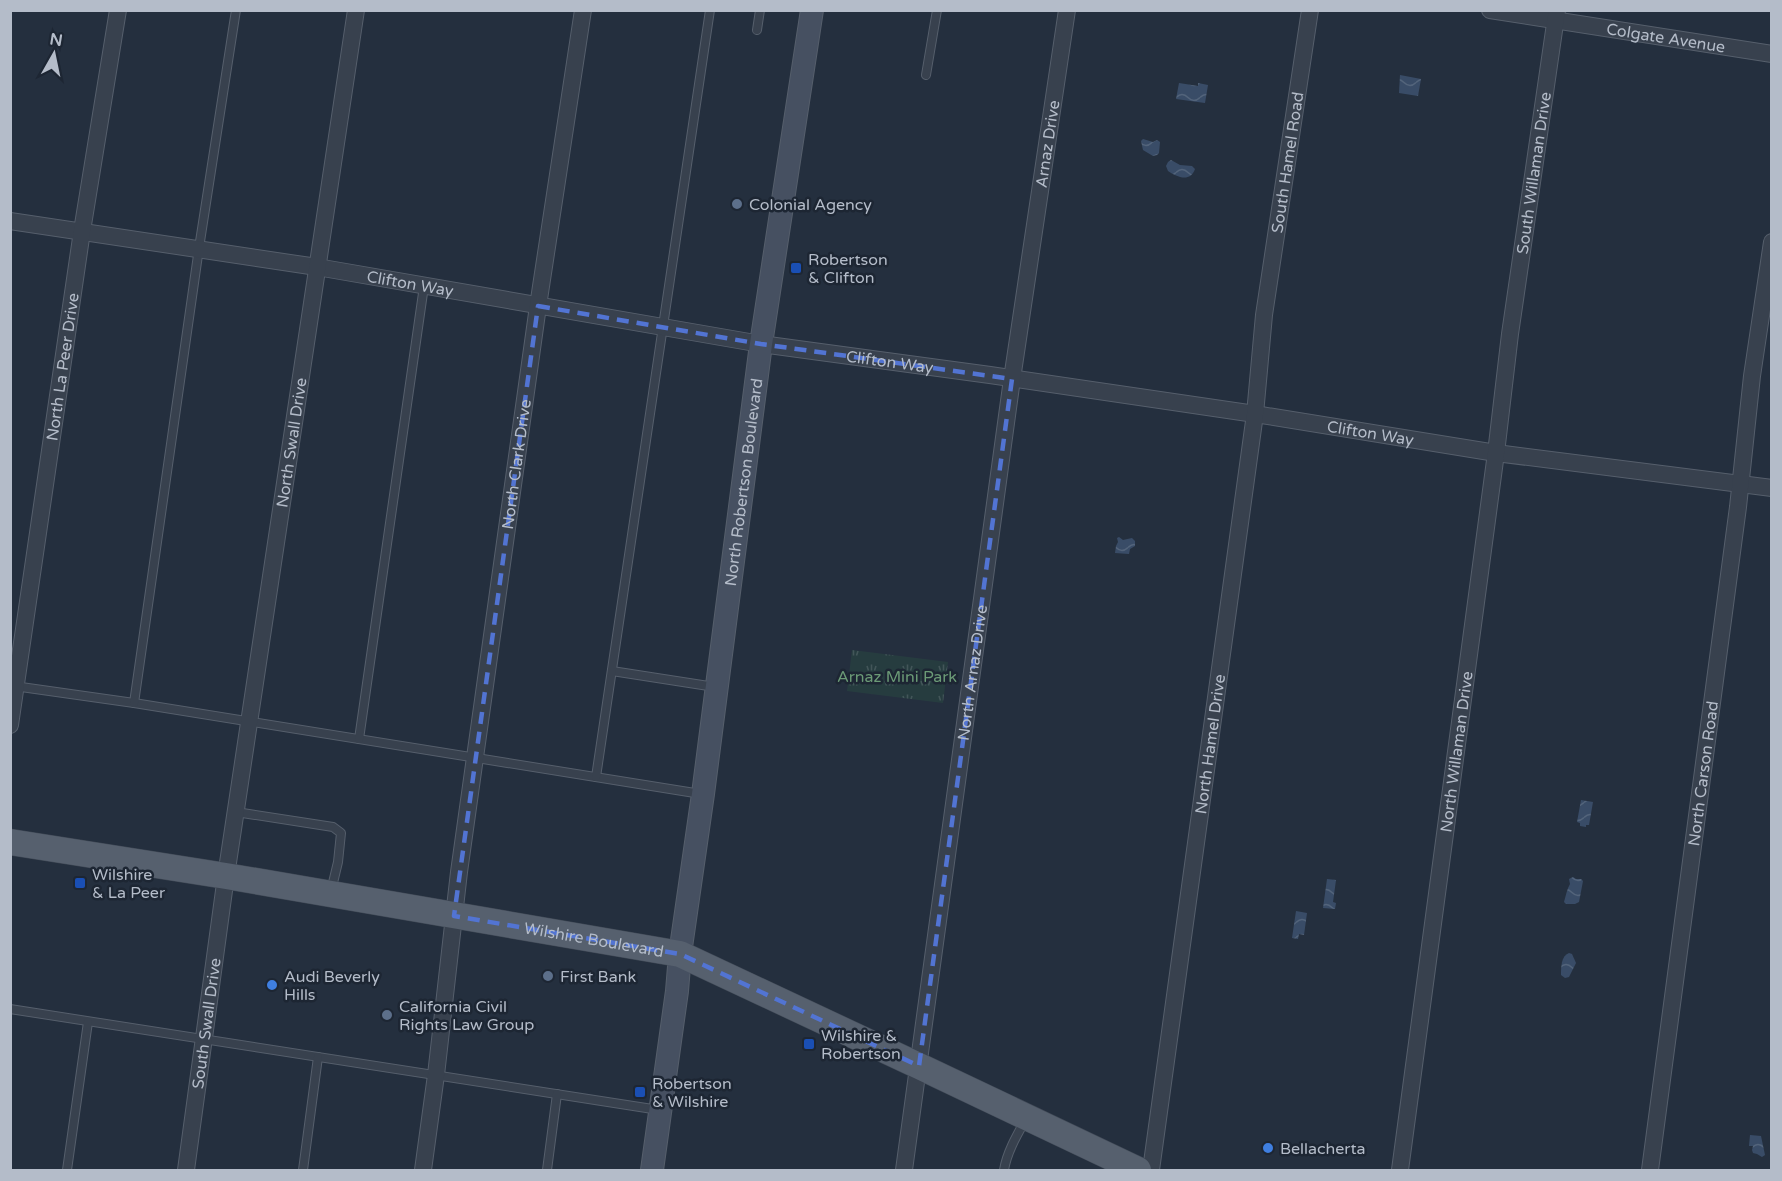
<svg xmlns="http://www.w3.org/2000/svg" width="1782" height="1181" font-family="'Varela Round',sans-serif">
  <defs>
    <pattern id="park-tufts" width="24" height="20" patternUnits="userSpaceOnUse" patternTransform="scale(1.5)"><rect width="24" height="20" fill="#263c3f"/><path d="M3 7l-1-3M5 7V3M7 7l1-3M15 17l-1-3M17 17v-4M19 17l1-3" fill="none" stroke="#435659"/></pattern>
    <pattern id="water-waves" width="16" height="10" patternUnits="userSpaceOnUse" patternTransform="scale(1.5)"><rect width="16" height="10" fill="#394c67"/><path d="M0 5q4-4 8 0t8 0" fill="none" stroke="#53647b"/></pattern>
  </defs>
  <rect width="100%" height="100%" fill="#242f3e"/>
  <!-- park -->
  <polygon fill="url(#park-tufts)" points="852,650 948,662 943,703 847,691"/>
  <!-- water -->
  <g fill="url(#water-waves)">
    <polygon points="1400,75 1421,79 1418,96 1399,93"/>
    <polygon points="1179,83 1198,86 1198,83 1208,85 1205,103 1176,99"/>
    <polygon points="1143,139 1153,142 1157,140 1160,142 1159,153 1157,155 1153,156 1143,150 1141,141"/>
    <path d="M 1171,160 L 1180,165 L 1192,166 L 1195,169 C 1190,183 1177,177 1168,171 L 1166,166 L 1168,162 Z"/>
    <polygon points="1119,537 1123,540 1132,538 1135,541 1135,546 1130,549 1129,554 1115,553 1116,546 1118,542 1117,538"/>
    <polygon points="1581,800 1593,802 1589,825 1586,825 1586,827 1580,826 1580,823 1577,822"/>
    <path d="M 1573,877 L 1576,879 L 1581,879 L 1583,881 L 1579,902 L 1575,904 L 1566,904 L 1564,902 C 1566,895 1567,889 1570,884 L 1569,879 Z"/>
    <polygon points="1327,879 1336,880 1333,902 1336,903 1335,909 1323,908"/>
    <polygon points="1296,911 1307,913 1304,935 1299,934 1298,939 1292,938"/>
    <path d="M 1569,953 L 1572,954 L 1576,963 L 1569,977 L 1565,978 L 1561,975 C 1561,967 1561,956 1569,953 Z"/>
    <polygon points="1750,1135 1761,1136 1765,1155 1762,1157 1757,1154 1753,1153 1752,1150 1753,1146 1749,1146"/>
  </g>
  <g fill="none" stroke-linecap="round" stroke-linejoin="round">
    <!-- lane casing -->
    <g stroke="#565f6c" stroke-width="10">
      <g id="lane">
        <polyline points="757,30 760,10"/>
        <polyline points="926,75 937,10"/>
        <polyline points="612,671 715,687"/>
        <polyline points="14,686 134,703 701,794"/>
        <polyline points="134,703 199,248 236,10"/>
        <polyline points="359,739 424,286"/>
        <polyline points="596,777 710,10"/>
        <polyline points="236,812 333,827 341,833 338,862 331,891"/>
        <polyline points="10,1009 659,1110"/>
        <polyline points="67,1170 88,1022"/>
        <polyline points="303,1170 318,1057"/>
        <polyline points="547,1170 557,1094"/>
        <path d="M 1004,1170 C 1007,1152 1017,1135 1026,1119"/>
      </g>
    </g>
    <!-- street casing -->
    <g stroke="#565f6c" stroke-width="18">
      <g id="street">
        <path id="s1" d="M 1490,10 L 1772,54"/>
        <path id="s2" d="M 10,221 L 317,267 L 761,344 L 990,375 L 1255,414 L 1496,453 L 1772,488"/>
        <path id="s3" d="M 10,725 L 82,231 L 118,10"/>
        <path id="s4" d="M 186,1170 L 226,876 L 356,10"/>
        <path id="s5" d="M 423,1170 L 436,1075 L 459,872 L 538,306 L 583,10"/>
        <path id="s6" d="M 904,1170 L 1012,379 L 1067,10"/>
        <path id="s7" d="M 1151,1170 L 1255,414 L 1264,315 L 1310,10"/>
        <path id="s8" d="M 1400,1170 L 1496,453 L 1510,334 L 1557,10"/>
        <path id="s9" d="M 1650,1170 L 1738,507 L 1752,376 L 1772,242"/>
      </g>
    </g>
    <!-- secondary casing -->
    <g stroke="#565f6c" stroke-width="24">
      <g id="secondary">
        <path id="s10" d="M 652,1170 L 677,991 L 680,954 L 703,794 L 761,344 L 812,10"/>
      </g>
    </g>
    <!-- primary casing -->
    <g stroke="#414a57" stroke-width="27">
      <g id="primary">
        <path id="s11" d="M 10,842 L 226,876 L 680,954 L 919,1066 L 1138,1170"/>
      </g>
    </g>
    <!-- lane -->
    <use href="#lane" stroke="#38414e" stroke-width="8"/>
    <!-- street -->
    <use href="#street" stroke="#38414e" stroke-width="16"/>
    <!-- secondary -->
    <use href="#secondary" stroke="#465061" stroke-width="22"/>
    <!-- primary -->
    <use href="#primary" stroke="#56606e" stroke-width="26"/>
  </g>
  <!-- marked area -->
  <path fill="none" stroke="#5274d3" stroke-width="4.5" stroke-dasharray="12 8" stroke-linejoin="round" d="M 538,306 L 761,344 L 1012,379 L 919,1066 L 680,954 L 454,916 Z"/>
  <!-- markers -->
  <g fill="#5c6f8a" stroke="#1d2633" stroke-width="2">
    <circle cx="737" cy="204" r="6"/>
    <circle cx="548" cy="976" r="6"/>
    <circle cx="387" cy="1015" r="6"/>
  </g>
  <g fill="#1a4fb4" stroke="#1d2633" stroke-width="2">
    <rect x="790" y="262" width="12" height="12" rx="3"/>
    <rect x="74" y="877" width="12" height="12" rx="3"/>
    <rect x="803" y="1038" width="12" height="12" rx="3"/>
    <rect x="634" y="1086" width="12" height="12" rx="3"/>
  </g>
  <g fill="#3f7fe0" stroke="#1d2633" stroke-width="2">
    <circle cx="272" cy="985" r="6"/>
    <circle cx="1268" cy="1148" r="6"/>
  </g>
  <g text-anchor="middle" stroke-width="5" stroke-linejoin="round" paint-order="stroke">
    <!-- street labels -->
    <g font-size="16" fill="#b4bcc9" stroke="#1d2633">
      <text dy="6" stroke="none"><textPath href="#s1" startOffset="178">Colgate Avenue</textPath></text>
      <text dy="6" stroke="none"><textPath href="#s6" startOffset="1036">Arnaz Drive</textPath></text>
      <text dy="6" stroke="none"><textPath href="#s7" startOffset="1017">South Hamel Road</textPath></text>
      <text dy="6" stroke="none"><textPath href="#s8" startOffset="1006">South Willaman Drive</textPath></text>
      <text dy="6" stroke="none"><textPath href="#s2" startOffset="405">Clifton Way</textPath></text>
      <text dy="6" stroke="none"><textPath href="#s2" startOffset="891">Clifton Way</textPath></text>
      <text dy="6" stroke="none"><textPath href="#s3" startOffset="362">North La Peer Drive</textPath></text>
      <text dy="6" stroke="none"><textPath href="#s2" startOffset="1377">Clifton Way</textPath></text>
      <text dy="6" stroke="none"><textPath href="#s4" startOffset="735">North Swall Drive</textPath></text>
      <text dy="6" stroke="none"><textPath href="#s5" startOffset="712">North Clark Drive</textPath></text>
      <text dy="6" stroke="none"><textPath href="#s10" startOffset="694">North Robertson Boulevard</textPath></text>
      <text dy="6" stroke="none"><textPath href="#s6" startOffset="502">North Arnaz Drive</textPath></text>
      <text dy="6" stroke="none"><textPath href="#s7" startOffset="430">North Hamel Drive</textPath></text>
      <text dy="6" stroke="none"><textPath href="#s8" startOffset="422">North Willaman Drive</textPath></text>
      <text dy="6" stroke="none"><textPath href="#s9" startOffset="400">North Carson Road</textPath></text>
      <text dy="6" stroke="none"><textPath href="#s11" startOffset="592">Wilshire Boulevard</textPath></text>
      <text dy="6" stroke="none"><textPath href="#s4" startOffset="148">South Swall Drive</textPath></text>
    </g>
    <!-- poi labels -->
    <g font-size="16" fill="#b4bcc9" stroke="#1d2633" text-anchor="start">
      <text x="749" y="210">Colonial Agency</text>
      <text x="808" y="265">Robertson<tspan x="808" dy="18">&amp; Clifton</tspan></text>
      <text x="92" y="880">Wilshire<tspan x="92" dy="18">&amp; La Peer</tspan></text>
      <text x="284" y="982">Audi Beverly<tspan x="284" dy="18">Hills</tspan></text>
      <text x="560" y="982">First Bank</text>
      <text x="399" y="1012">California Civil<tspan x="399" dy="18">Rights Law Group</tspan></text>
      <text x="821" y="1041">Wilshire &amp;<tspan x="821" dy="18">Robertson</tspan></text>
      <text x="652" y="1089">Robertson<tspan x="652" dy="18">&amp; Wilshire</tspan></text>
      <text x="1280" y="1154">Bellacherta</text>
    </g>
    <!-- park labels -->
    <g font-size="16" fill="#6b9a76" stroke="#1d2633">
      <text x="897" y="682">Arnaz Mini Park</text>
    </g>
  </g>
  <!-- border -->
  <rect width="1782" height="1181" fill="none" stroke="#b4bcc9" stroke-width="24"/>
  <!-- north arrow -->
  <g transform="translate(54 54) rotate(9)" stroke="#1d2633" stroke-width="4.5" paint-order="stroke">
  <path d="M0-4.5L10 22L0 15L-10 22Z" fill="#b4bcc9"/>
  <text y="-9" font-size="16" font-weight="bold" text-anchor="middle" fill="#b4bcc9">N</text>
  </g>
</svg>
